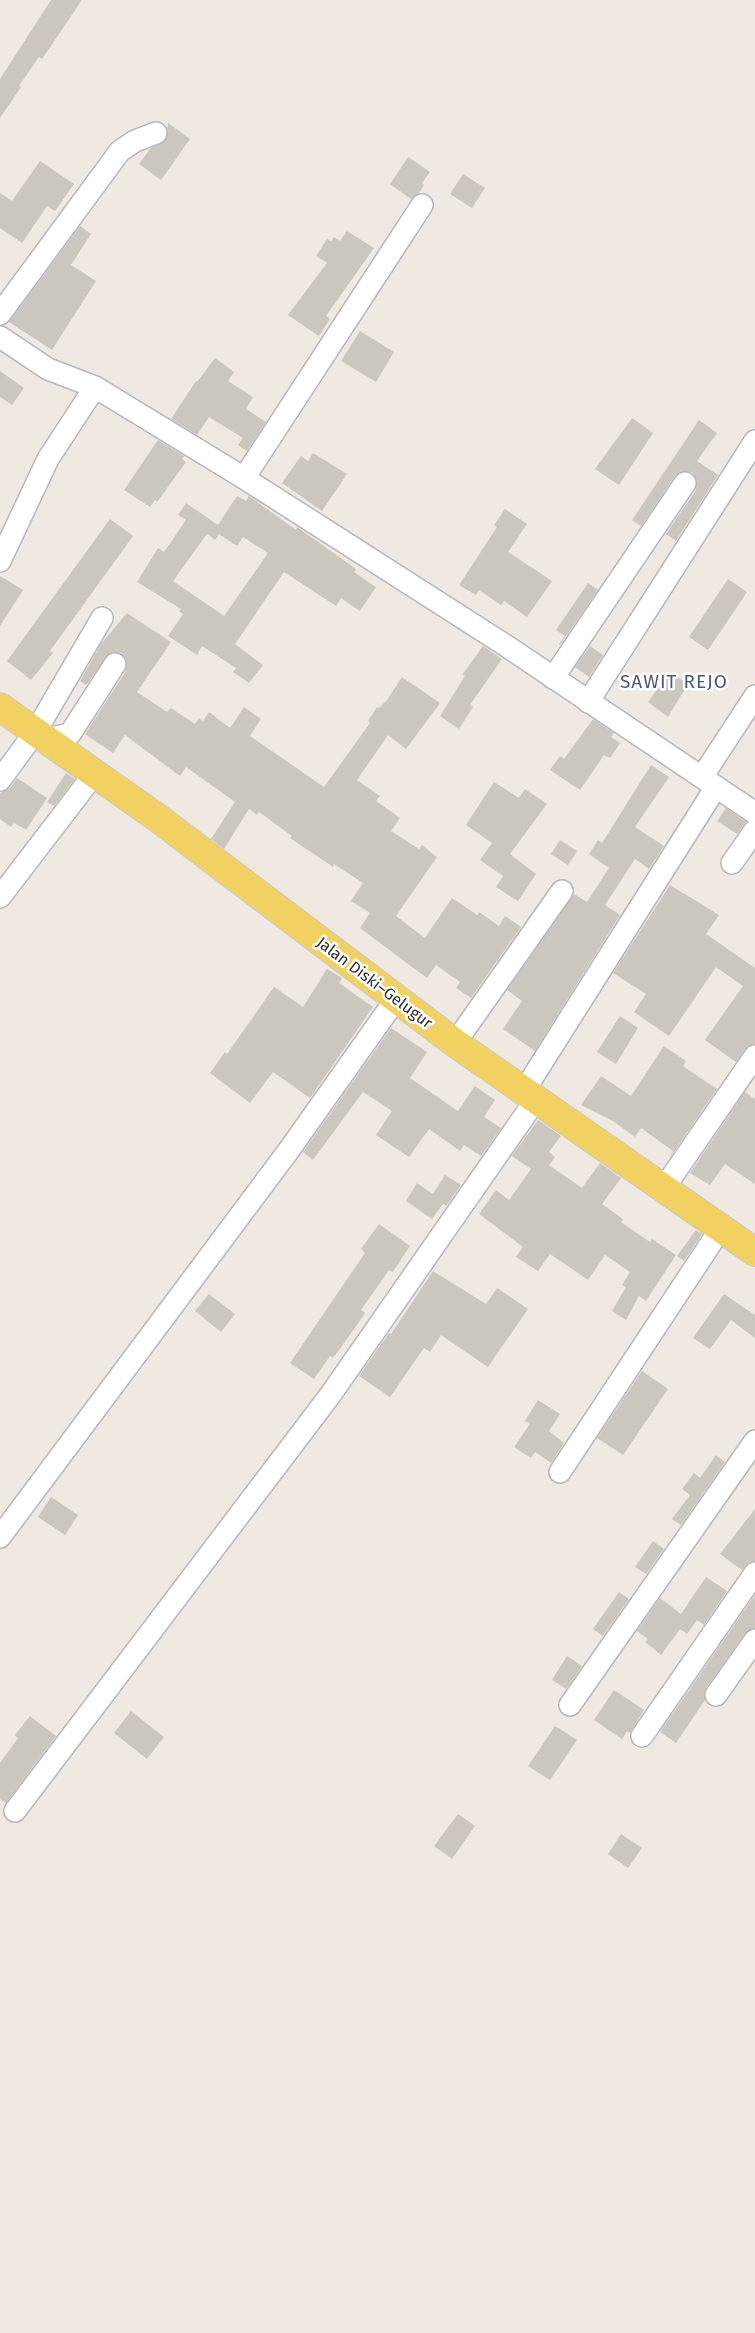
<svg xmlns="http://www.w3.org/2000/svg" width="755" height="2333" font-family="'Fira Sans',sans-serif">
  <rect width="100%" height="100%" fill="#efe9e1"/>
  <!-- building -->
  <g fill="#cbc7bf" fill-rule="evenodd">
    <polygon points="51,0 82,0 42,59 39,57 19,86 21,87 0,118 0,79"/>
    <polygon points="168,123 190,139 161,180 139,164 150,149 166,140"/>
    <polygon points="408,157 430,172 422,183 424,185 419,193 411,199 390,184"/>
    <polygon points="40,161 74,184 55,211 47,206 22,243 0,228 0,193 12,201"/>
    <polygon points="463,174 485,188 472,208 450,194"/>
    <polygon points="80,226 91,234 71,265 96,281 52,350 9,322"/>
    <polygon points="347,231 374,248 326,316 330,319 319,336 288,315 327,263 316,256 327,239 331,241 334,237 340,241"/>
    <polygon points="360,331 394,352 376,382 341,361"/>
    <polygon points="215,358 234,372 228,381 253,397 246,409 266,422 247,451 238,445 243,438 209,417 197,435 171,419 196,381 197,382"/>
    <polygon points="0,371 24,388 12,405 0,397"/>
    <polygon points="632,418 653,433 619,485 595,469"/>
    <polygon points="699,420 717,433 697,461 718,475 676,541 666,534 696,490 696,478 692,472 680,472 675,476 641,526 632,520"/>
    <polygon points="158,440 184,456 182,459 186,462 157,502 155,500 150,507 124,490"/>
    <polygon points="313,453 347,474 322,511 282,483 301,456 308,461"/>
    <path d="M 237,496 L 246,501 L 249,496 L 296,530 L 297,527 L 356,569 L 354,572 L 376,587 L 360,611 L 341,598 L 336,606 L 284,572 L 235,644 L 263,665 L 249,683 L 233,672 L 236,668 L 202,646 L 197,655 L 168,636 L 183,614 L 179,611 L 181,609 L 137,582 L 158,548 L 164,552 L 186,520 L 178,515 L 186,503 L 218,525 ZM 207,534 L 215,540 L 219,534 L 237,546 L 243,537 L 268,553 L 224,616 L 173,581 Z"/>
    <polygon points="505,509 527,524 508,552 552,581 527,617 504,601 501,605 479,590 476,595 459,585 497,527 494,525"/>
    <polygon points="110,519 133,536 50,651 53,653 31,680 7,661"/>
    <polygon points="0,576 23,590 0,626"/>
    <polygon points="728,579 747,592 708,650 689,637"/>
    <polygon points="588,583 598,590 560,645 559,644 565,636 556,630"/>
    <polygon points="127,613 171,642 137,692 167,712 171,708 195,724 199,718 203,721 209,712 230,728 244,707 261,719 250,736 324,787 370,723 368,721 377,707 379,708 387,700 402,677 440,703 406,749 388,735 357,780 380,796 376,801 400,818 391,831 419,849 422,845 437,857 396,916 425,938 452,898 477,915 479,912 499,926 505,916 521,927 471,998 456,988 460,982 436,965 427,978 360,928 370,913 351,901 363,883 334,864 333,867 290,838 292,836 259,812 257,815 249,809 224,849 211,839 235,802 186,767 180,776 125,735 113,753 85,734 126,671 126,659 121,653 110,653 86,685 80,681 101,644"/>
    <polygon points="483,646 502,659 470,705 473,707 459,729 440,716 465,676 462,675"/>
    <polygon points="590,646 603,655 589,677 575,667"/>
    <polygon points="670,672 688,684 668,717 648,702"/>
    <polygon points="593,719 614,733 611,737 620,743 610,758 604,755 580,790 550,770 560,756 564,759"/>
    <polygon points="651,765 669,777 635,827 664,846 649,869 635,859 605,905 620,915 535,1051 503,1029 522,1001 507,990 574,894 587,902 609,868 589,854 598,840 602,843"/>
    <polygon points="66,773 75,779 54,806 47,802"/>
    <polygon points="17,778 47,798 26,830 14,823 11,827 0,819 0,793 10,788"/>
    <polygon points="494,782 519,798 525,789 547,804 510,854 536,874 518,901 496,887 503,876 480,860 492,843 466,825"/>
    <polygon points="726,808 746,822 737,834 717,821"/>
    <polygon points="560,840 577,851 568,865 551,854"/>
    <polygon points="670,885 719,915 706,934 755,968 755,1044 745,1049 736,1062 705,1040 743,986 716,967 669,1036 634,1012 646,994 613,973"/>
    <polygon points="327,969 342,978 339,983 373,1007 310,1098 273,1072 250,1103 210,1073 225,1052 227,1054 274,987 303,1007"/>
    <polygon points="620,1016 638,1028 616,1064 597,1052"/>
    <polygon points="391,1028 427,1052 410,1078 458,1111 475,1086 495,1100 484,1117 501,1128 481,1156 464,1145 460,1151 429,1129 409,1157 376,1135 392,1111 363,1092 313,1160 303,1152"/>
    <polygon points="664,1046 686,1061 683,1066 717,1089 669,1159 673,1151 641,1128 635,1137 613,1121 581,1105 601,1076 631,1096"/>
    <polygon points="745,1092 755,1099 755,1184 725,1164 710,1185 690,1173"/>
    <polygon points="538,1120 561,1136 549,1152 555,1157 549,1165 582,1188 600,1163 621,1178 602,1204 623,1219 621,1222 650,1242 652,1239 676,1255 646,1301 639,1296 626,1320 612,1311 626,1287 622,1285 630,1272 605,1255 588,1280 550,1254 538,1271 516,1257 523,1247 479,1214 496,1190 509,1200 531,1169 512,1156"/>
    <polygon points="445,1175 461,1185 446,1206 443,1204 432,1219 406,1201 417,1183 433,1194"/>
    <polygon points="379,1224 410,1246 393,1272 389,1270 361,1310 365,1313 352,1332 333,1358 330,1356 314,1379 290,1363 365,1253 361,1249"/>
    <polygon points="696,1230 702,1234 684,1261 677,1256"/>
    <polygon points="433,1271 486,1304 497,1288 528,1309 488,1367 441,1335 430,1352 424,1348 390,1397 359,1376 389,1333 391,1334"/>
    <polygon points="209,1294 235,1314 221,1332 195,1311"/>
    <polygon points="724,1294 755,1315 755,1338 731,1320 710,1349 693,1338"/>
    <polygon points="642,1371 668,1389 623,1455 597,1438"/>
    <polygon points="538,1400 560,1414 549,1431 564,1443 551,1463 535,1452 531,1458 514,1447 530,1424 525,1421"/>
    <polygon points="716,1455 725,1462 681,1525 672,1519 690,1495 682,1489 694,1473 700,1478"/>
    <polygon points="51,1497 78,1515 65,1535 38,1517"/>
    <polygon points="755,1509 755,1561 749,1562 742,1570 720,1554"/>
    <polygon points="653,1541 664,1549 646,1574 635,1567"/>
    <polygon points="706,1577 727,1591 704,1625 697,1620 687,1634 680,1629 661,1655 645,1642 648,1639 637,1631 660,1598 681,1614"/>
    <polygon points="619,1592 629,1599 603,1636 593,1629"/>
    <polygon points="755,1595 755,1628 745,1633 706,1688 705,1700 676,1743 660,1732"/>
    <polygon points="567,1656 582,1666 566,1689 552,1680"/>
    <polygon points="614,1690 644,1710 630,1733 627,1731 622,1739 594,1720"/>
    <polygon points="131,1711 164,1737 147,1759 114,1733"/>
    <polygon points="30,1716 56,1736 6,1803 0,1799 0,1763 18,1738 15,1735"/>
    <polygon points="555,1726 577,1740 550,1780 528,1766"/>
    <polygon points="458,1814 475,1826 452,1859 434,1846"/>
    <polygon points="621,1834 642,1848 628,1868 608,1854"/>
  </g>
  <g fill="none" stroke-linecap="round" stroke-linejoin="round">
    <!-- minor casing -->
    <g stroke="#b4b7c1" stroke-width="24">
      <g id="minor">
        <polyline points="0,314 120,151 135,141 156,133"/>
        <polyline points="0,337 48,369 95,387 244,478 505,645 755,813"/>
        <polyline points="244,478 422,205"/>
        <polyline points="0,561 48,459 95,387"/>
        <polyline points="553,678 685,483"/>
        <polyline points="588,702 755,441"/>
        <polyline points="46,739 70,734 115,664"/>
        <polyline points="702,777 755,696"/>
        <polyline points="0,780 36,731 102,618"/>
        <polyline points="732,863 755,830"/>
        <polyline points="0,897 95,773"/>
        <polyline points="455,1043 562,891"/>
        <polyline points="524,1091 716,787"/>
        <polyline points="664,1188 755,1056"/>
        <polyline points="560,1472 721,1228"/>
        <polyline points="0,1537 289,1150 396,999"/>
        <polyline points="716,1695 755,1640"/>
        <polyline points="570,1705 755,1441"/>
        <polyline points="642,1736 755,1573"/>
        <polyline points="15,1811 331,1394 537,1098"/>
      </g>
    </g>
    <!-- major casing -->
    <g stroke="#c9c9c9" stroke-width="30">
      <polyline id="major" points="0,707 155,816 455,1043 755,1252"/>
    </g>
    <!-- minor -->
    <use href="#minor" stroke="#fff" stroke-width="21"/>
    <!-- major -->
    <use href="#major" stroke="#f2d163" stroke-width="28"/>
  </g>
  <g text-anchor="middle" stroke-width="5" stroke-linejoin="round" paint-order="stroke">
    <!-- street labels -->
    <g font-size="16" fill="#2e2e2e" stroke="#fff">
      <text transform="translate(375 982) rotate(37)" y="6">Jalan Diski–Gelugur</text>
    </g>
    <!-- quarter labels -->
    <g font-size="19" letter-spacing="1" fill="#4d5680" stroke="#fff">
      <text x="674" y="688">SAWIT REJO</text>
    </g>
  </g>
</svg>
